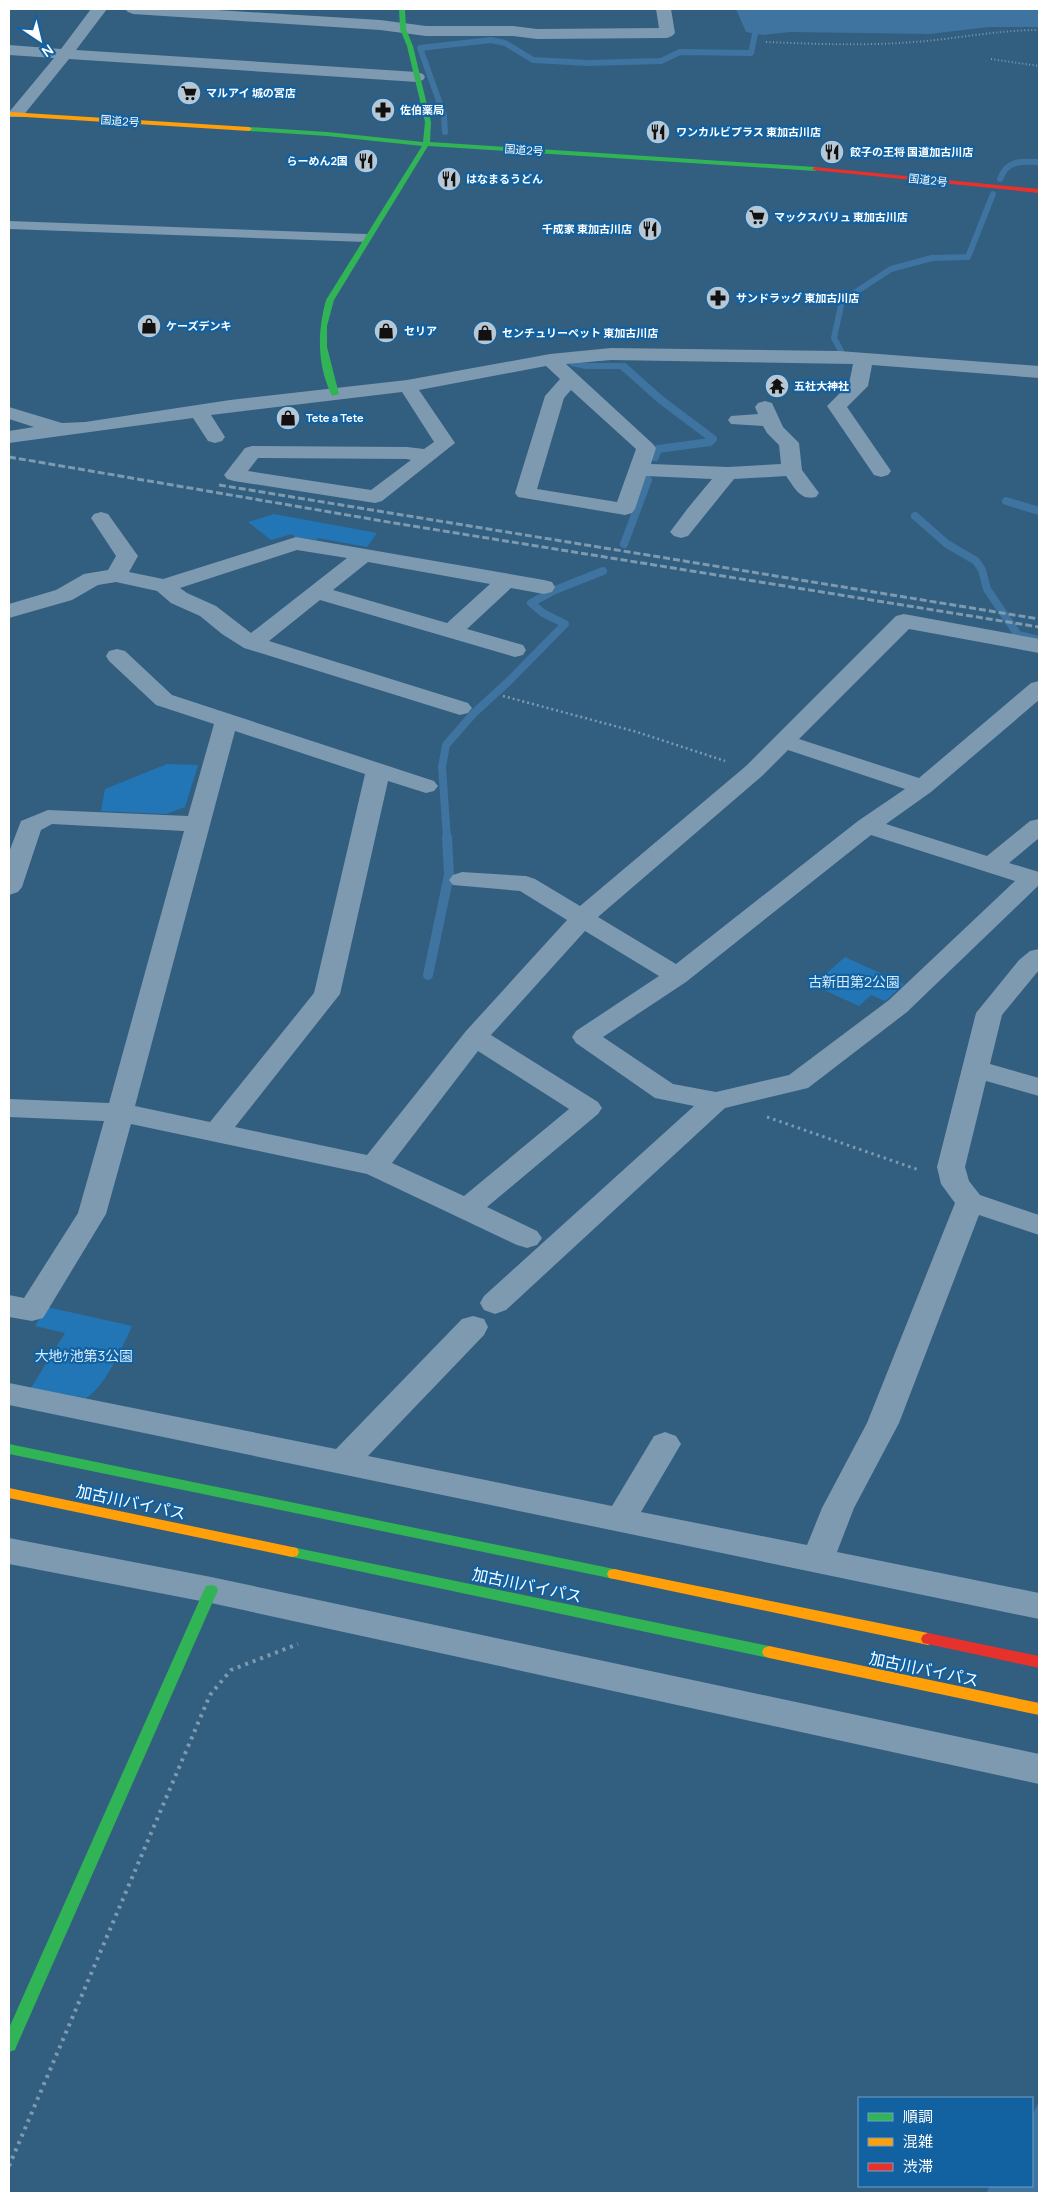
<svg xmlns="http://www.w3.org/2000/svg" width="1048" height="2202" font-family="Manrope,'Noto Sans JP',sans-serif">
  <rect width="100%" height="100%" fill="#325e80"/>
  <!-- green -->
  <g fill="#2376b6">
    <polygon points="274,514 377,533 367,547 318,538 317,540 295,537 292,534 271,540 248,522"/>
    <polygon points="167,764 198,765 185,807 166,814 101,811 105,789"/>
    <polygon points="845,957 904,984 885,1001 871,995 859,1006 813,985"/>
    <path d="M 47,1307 L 132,1326 C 122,1347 106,1386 86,1398 L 31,1388 L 65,1333 L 35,1326 Z"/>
  </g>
  <!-- water -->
  <g fill="#3e749f">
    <polygon points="736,9 1039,9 1039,27 989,27 929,34 790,32 763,35 746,32"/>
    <polygon points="1039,2102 1039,2193 986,2193 990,2186 1032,2186 1032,2115"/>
  </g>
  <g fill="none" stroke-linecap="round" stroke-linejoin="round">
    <!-- stream-far2 -->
    <g stroke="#3e749f" stroke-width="6">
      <polyline points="445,132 444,115 420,48 491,40 505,43 533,60 589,63 661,61 680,52 751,53 755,34"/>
      <path d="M 1000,179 C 1007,160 1021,161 1039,162"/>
      <polyline points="842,353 834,338 842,301 891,269 932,258 968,257 993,194"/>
      <polyline points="572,363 586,366 622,366 625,369"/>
    </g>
    <!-- stream-far1 -->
    <g stroke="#3e749f" stroke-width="8">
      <polyline points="624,367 661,400 713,439 710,442 658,449 655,457"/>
      <polyline points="1006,501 1039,511"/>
      <polyline points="915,516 947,544 976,561 982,570 987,589 1018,635 1039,640"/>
      <polyline points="624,544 648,480"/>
      <polyline points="447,838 442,767 446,745 473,714 509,681 565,624 543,613 531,603 555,590 603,571"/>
    </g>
    <!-- stream -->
    <polyline stroke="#3e749f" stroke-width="10" points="428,975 449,875 447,837"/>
    <!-- path-far3 -->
    <g stroke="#7e9ab0" stroke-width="2" stroke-dasharray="1 2.5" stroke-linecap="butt">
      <path d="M 766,42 C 815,44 865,46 914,42 C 956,39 997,30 1039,30"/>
      <polyline points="991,59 1039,66"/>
    </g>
    <!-- path-far2 -->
    <polyline stroke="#7e9ab0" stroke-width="2.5" stroke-dasharray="2 3" stroke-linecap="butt" points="503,696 637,732 725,761"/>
    <!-- path-far1 -->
    <polyline stroke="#7e9ab0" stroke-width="3" stroke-dasharray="2.5 4" stroke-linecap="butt" points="767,1117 919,1170"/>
    <!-- path -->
    <polyline stroke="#7e9ab0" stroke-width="4" stroke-dasharray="3 5" stroke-linecap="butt" points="9,2166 210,1695 231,1670 298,1644"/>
    <!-- lane -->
    <polygon fill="#7e9ab0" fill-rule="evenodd" points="9,221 366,234 372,238 366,242 9,229"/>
    <!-- street -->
    <g fill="#7e9ab0" fill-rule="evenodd">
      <polygon points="91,9 107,9 76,50 417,72 423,74 425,77 423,80 417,82 69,59 22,117 10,117 10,111 54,58 9,55 9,45 61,49"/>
      <polygon points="125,9 200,9 380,20 426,26 513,26 537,29 659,28 656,9 671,9 675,33 672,36 667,38 537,39 513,36 426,36 380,30 133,14 128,12"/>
      <path d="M 611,348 L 839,351 L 1039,366 L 1039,378 L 872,365 L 868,386 L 847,407 L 891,471 L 888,475 L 881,477 L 874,475 L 827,406 L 849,384 L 853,364 L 611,360 L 566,364 L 653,444 L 656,448 L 651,464 L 728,467 L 781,464 L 779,445 L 767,433 L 763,426 L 731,424 L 728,420 L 731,416 L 758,414 L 755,407 L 758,403 L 765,401 L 772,403 L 783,427 L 799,443 L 802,470 L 819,493 L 816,497 C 800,501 795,488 786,476 L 734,479 L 688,536 L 681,538 L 674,536 L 670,532 L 688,508 L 712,479 L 646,476 L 635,509 L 632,513 L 625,515 L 518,497 L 515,493 L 545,396 L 560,379 L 546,366 L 419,390 L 455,443 L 382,501 L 375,503 L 234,481 L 227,479 L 224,475 L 245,448 L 252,446 L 407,447 L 424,449 L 434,442 L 402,392 L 211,415 L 225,437 L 222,441 L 215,443 L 208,441 L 193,418 L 9,443 L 9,431 L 34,427 L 9,419 L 9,407 L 62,423 L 85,422 L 230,400 L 407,380 L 550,354 ZM 571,390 L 636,449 L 617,502 L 537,489 L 564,398 ZM 258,458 L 407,459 L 411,460 L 371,490 L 248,471 Z"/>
      <path d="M 101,512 L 108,514 L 138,556 L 129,572 L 163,579 L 296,537 L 544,580 L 552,582 L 555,587 L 552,592 L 544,594 L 511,588 L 467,629 L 523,645 L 526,650 L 523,655 L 515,657 L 320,600 L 269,641 L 468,703 L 472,708 L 468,713 L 460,715 L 244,648 L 222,634 L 200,616 L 171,603 L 157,591 L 116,582 L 98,585 L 72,600 L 9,618 L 9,604 L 56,590 L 84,574 L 108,570 L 116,556 L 91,518 L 94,514 ZM 297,550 L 347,558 L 251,633 L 216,606 L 187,593 L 180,588 ZM 368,562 L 490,584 L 447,623 L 333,590 Z"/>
      <path d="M 904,614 L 1039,639 L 1039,653 L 909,629 L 799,739 L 919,778 L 1031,683 L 1039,681 L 1039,700 L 931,792 L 886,824 L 987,856 L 1030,821 L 1039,819 L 1039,838 L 1009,863 L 1039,872 L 1039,885 L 907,1012 L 808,1088 L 725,1108 L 506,1310 L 495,1314 L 484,1310 L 480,1303 L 484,1296 L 694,1106 L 655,1098 L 576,1043 L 572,1037 L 576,1031 L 659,976 L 585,931 L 491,1035 L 598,1102 L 602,1108 L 598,1114 L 487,1207 L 537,1231 L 542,1238 L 537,1245 L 527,1248 L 517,1245 L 367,1174 L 131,1124 L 106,1214 L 43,1318 L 32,1321 L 9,1317 L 9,1295 L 24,1298 L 78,1213 L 104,1121 L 9,1117 L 9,1099 L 109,1103 L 184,831 L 52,824 L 41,830 L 22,887 L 18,892 L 9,895 L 9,852 L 21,821 L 48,810 L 188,816 L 214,724 L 156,705 L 109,661 L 106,656 L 109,651 L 117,649 L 125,651 L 172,695 L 434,781 L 438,786 L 434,791 L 426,793 L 388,781 L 340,994 L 235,1127 L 367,1155 L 466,1031 L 567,920 L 520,891 L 453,885 L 449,880 L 453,875 L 462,872 L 526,876 L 535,879 L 580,906 L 746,766 L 896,616 ZM 235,731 L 365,774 L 314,993 L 210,1122 L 135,1106 ZM 788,750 L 905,789 L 858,821 L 676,964 L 598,917 L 762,776 ZM 871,835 L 1015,881 L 889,1000 L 789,1075 L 716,1092 L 673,1084 L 603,1037 L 686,982 ZM 478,1051 L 569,1109 L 464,1196 L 392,1163 Z"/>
      <polygon points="1039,949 1039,970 1002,1015 990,1064 1039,1078 1039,1096 986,1081 965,1167 969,1181 980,1195 1039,1215 1039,1235 979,1215 899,1423 854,1508 837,1552 1039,1593 1039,1619 9,1405 9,1383 336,1449 462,1319 473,1316 484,1319 488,1327 484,1335 368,1456 612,1506 654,1436 665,1432 676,1436 681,1444 641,1512 807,1545 822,1508 867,1423 955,1203 941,1184 937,1167 976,1013 1019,960 1030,951"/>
      <polygon points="9,1538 211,1577 1039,1754 1039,1784 211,1603 9,1564"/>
    </g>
    <!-- fast -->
    <g fill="#30b455" fill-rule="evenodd">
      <path d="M 399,9 L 405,9 L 406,29 L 413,46 L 431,122 L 430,142 L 815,167 L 818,169 L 815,171 L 428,146 L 334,300 L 327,326 L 327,347 L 339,394 L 332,396 C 317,365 317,332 326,300 L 422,146 L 327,136 L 249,131 L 246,129 L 249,127 L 327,132 L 423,142 L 425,122 L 407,46 L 400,29 Z"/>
      <polygon points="9,1444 614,1569 619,1570 621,1574 619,1578 614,1579 9,1454"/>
      <polygon points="292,1547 769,1646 774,1648 776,1652 774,1656 769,1658 292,1557 287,1556 285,1552 287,1548"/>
      <polygon points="211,1585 216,1586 218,1590 17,2045 15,2050 9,2052 9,2028 204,1590 206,1586"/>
    </g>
    <!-- slow -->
    <g fill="#ff9f0a" fill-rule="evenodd">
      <polygon points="9,112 249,127 252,129 249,131 9,116"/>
      <polygon points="9,1488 292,1547 297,1548 299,1552 297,1556 292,1557 9,1498"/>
      <polygon points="614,1569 928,1633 933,1635 935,1639 933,1643 928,1645 614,1579 609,1578 607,1574 609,1570"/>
      <polygon points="769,1646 1039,1703 1039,1715 769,1658 764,1656 762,1652 764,1648"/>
    </g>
    <!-- jam -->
    <g fill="#e5322d" fill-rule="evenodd">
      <polygon points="815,167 1039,189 1039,193 813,170 813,168"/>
      <polygon points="928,1633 1039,1656 1039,1668 923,1643 921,1639 923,1635"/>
    </g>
    <!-- rail -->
    <g stroke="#7d9aaf" stroke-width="3" stroke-dasharray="7 3" stroke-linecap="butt">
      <polyline points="9,457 394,523 1039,627"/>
      <polyline points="219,485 1039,619"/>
    </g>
  </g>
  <!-- icons -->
  <defs>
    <g id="supermarket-disc" transform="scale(1.25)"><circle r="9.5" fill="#b7c7d3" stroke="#1261a0"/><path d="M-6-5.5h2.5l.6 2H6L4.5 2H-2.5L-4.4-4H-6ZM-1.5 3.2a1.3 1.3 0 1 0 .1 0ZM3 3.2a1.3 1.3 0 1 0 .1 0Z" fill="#111"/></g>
    <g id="pharmacy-disc" transform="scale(1.25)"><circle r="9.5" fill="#b7c7d3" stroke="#1261a0"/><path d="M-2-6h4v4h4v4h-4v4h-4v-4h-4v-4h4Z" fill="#111"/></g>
    <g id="restaurant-disc" transform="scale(1.25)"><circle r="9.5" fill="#b7c7d3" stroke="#1261a0"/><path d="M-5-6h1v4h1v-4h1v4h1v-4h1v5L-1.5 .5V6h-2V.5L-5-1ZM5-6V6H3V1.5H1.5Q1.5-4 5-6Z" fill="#111"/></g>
    <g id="shop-disc" transform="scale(1.25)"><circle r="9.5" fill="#b7c7d3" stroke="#1261a0"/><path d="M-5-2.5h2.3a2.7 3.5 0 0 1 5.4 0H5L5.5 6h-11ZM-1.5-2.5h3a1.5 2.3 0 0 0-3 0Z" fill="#111"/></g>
    <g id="temple-disc" transform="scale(1.25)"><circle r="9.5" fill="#b7c7d3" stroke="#1261a0"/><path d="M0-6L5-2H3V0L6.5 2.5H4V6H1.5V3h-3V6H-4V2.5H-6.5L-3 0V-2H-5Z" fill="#111"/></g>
  </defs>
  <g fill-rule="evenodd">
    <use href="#supermarket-disc" x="189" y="93"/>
    <use href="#pharmacy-disc" x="383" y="110"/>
    <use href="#restaurant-disc" x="658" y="132"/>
    <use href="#restaurant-disc" x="832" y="152"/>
    <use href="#restaurant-disc" x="366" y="161"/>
    <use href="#restaurant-disc" x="449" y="179"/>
    <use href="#supermarket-disc" x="757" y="217"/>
    <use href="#restaurant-disc" x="650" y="229"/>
    <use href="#pharmacy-disc" x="718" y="298"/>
    <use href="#shop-disc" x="149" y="326"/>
    <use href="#shop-disc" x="386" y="331"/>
    <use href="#shop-disc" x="485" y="333"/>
    <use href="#temple-disc" x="777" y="386"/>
    <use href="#shop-disc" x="288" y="418"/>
  </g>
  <g text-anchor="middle" stroke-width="4.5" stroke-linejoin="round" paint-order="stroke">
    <!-- far-poi labels -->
    <g font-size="11" font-weight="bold" fill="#fff" stroke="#1261a0" text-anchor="start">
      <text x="206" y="97">マルアイ 城の宮店</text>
      <text x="400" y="114">佐伯薬局</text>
      <text x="676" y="136">ワンカルビプラス 東加古川店</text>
      <text x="850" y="156">餃子の王将 国道加古川店</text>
      <text x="348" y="165" text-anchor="end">らーめん2国</text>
      <text x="466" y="183">はなまるうどん</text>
      <text x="774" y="221">マックスバリュ 東加古川店</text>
      <text x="632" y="233" text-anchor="end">千成家 東加古川店</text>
      <text x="736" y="302">サンドラッグ 東加古川店</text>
      <text x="166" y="330">ケーズデンキ</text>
      <text x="404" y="335">セリア</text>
      <text x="502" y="337">センチュリーペット 東加古川店</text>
      <text x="794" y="390">五社大神社</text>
      <text x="306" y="422">Tete a Tete</text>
    </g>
    <!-- far-street labels -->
    <g font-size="11" fill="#fff" stroke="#1261a0">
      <text transform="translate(120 121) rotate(4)" y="4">国道2号</text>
      <text transform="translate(524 150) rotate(4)" y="4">国道2号</text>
      <text transform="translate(928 180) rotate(6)" y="4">国道2号</text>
    </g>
    <!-- park labels -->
    <g font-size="14" fill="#d4ecfe" stroke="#1261a0">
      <text x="854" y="987">古新田第2公園</text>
      <text x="84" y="1361">大地ｹ池第3公園</text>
    </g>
    <!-- near-street labels -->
    <g font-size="16" fill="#fff" stroke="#1261a0">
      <text transform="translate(131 1502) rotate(12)" y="6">加古川バイパス</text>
      <text transform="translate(527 1585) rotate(12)" y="6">加古川バイパス</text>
      <text transform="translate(924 1669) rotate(12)" y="6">加古川バイパス</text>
    </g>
  </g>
  <!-- border -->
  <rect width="1048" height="2202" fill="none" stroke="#ffffff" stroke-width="20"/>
  <!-- legend -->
  <rect x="858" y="2097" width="175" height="90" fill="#1261a0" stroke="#71a0c6"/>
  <rect x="868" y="2113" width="25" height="8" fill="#30b455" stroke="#71a0c6"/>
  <text x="903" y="2122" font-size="15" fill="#ffffff">順調</text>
  <rect x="868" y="2138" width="25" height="8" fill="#ff9f0a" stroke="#71a0c6"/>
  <text x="903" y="2147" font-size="15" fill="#ffffff">混雑</text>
  <rect x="868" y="2163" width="25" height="8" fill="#e5322d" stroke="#71a0c6"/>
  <text x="903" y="2172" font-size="15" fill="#ffffff">渋滞</text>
  <!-- north arrow -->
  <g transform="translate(40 40) rotate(145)" stroke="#1261a0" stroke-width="4" paint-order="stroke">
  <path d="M0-4L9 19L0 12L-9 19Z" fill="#ffffff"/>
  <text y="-8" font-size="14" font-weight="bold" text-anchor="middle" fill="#ffffff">N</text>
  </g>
</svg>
